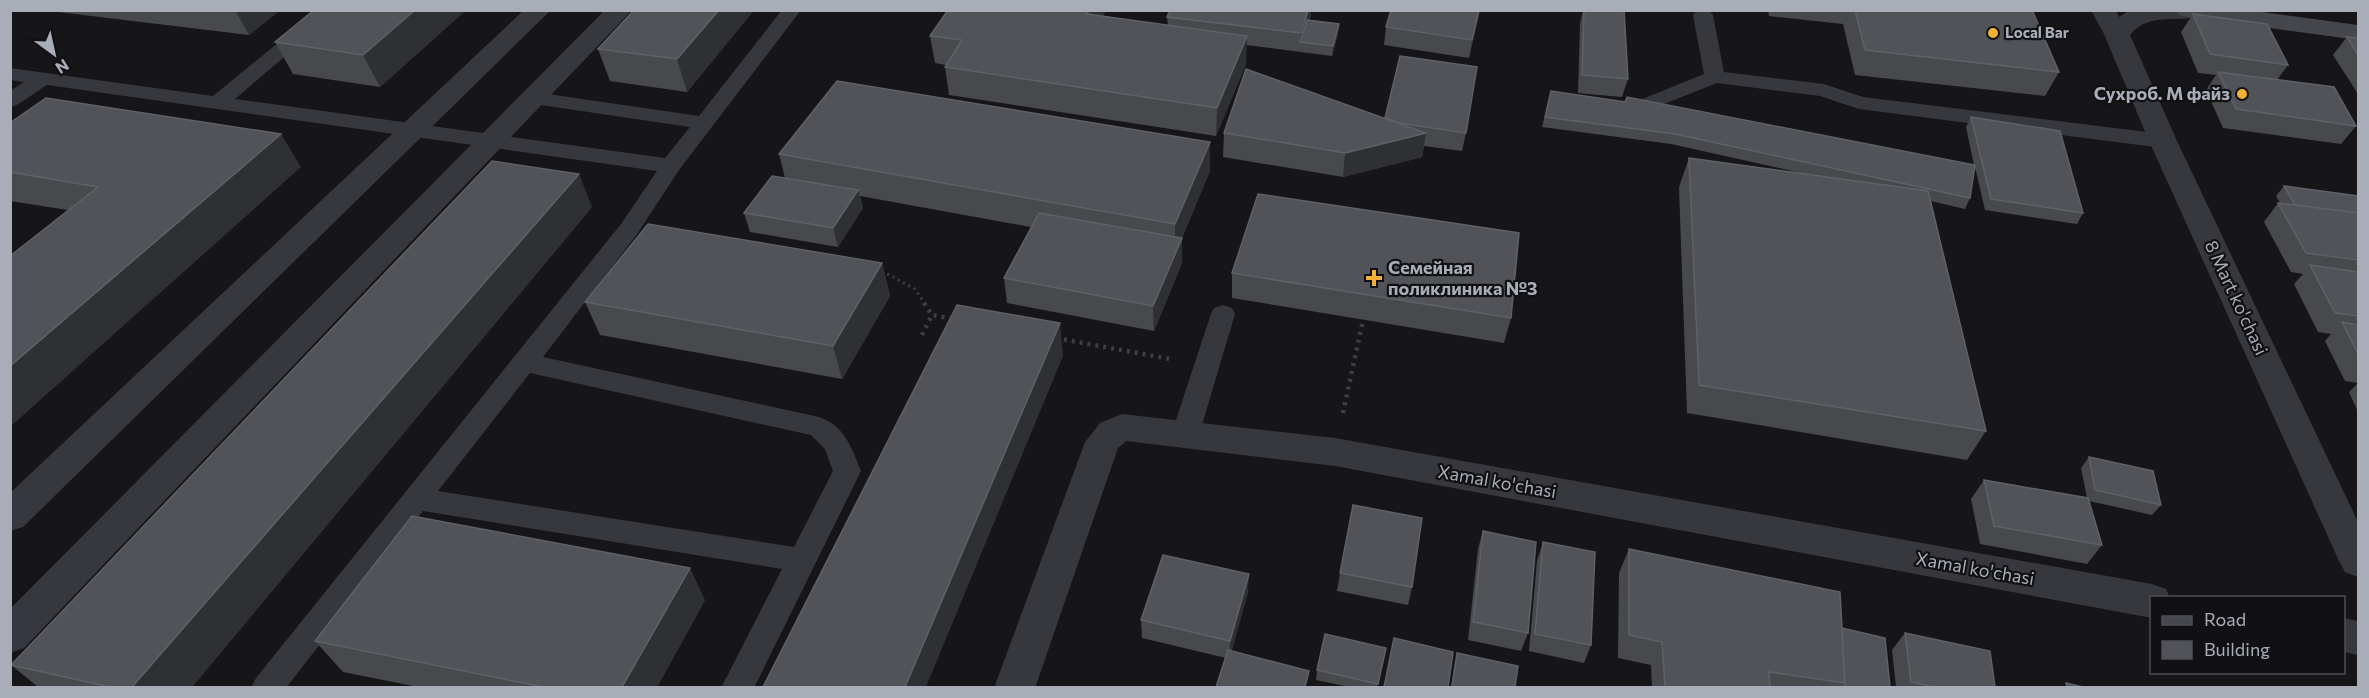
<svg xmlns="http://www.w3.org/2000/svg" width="2369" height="698" font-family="Commissioner,sans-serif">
  <rect width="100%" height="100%" fill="#161618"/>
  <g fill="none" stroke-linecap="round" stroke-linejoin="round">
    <!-- path-far1 -->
    <polyline stroke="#3d3f44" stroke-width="3" stroke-dasharray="2 4" stroke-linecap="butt" points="882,271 915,289 925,304"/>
    <!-- path -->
    <g stroke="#3d3f44" stroke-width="4.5" stroke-dasharray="3 5" stroke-linecap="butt">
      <polyline points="924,303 932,315"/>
      <polyline points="922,335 932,315 955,319"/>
      <polyline points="1056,338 1170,359"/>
      <polyline points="1343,413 1363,320"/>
    </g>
    <!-- service -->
    <g fill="#37383d" fill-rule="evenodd">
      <path d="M 318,10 L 339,10 L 235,99 L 665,158 L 690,127 L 534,104 L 527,102 L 524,98 L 527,94 L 534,92 L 699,116 L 782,10 L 801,10 L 679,170 L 637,234 L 543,357 L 819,417 C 844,425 852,448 861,471 L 754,688 L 721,688 L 782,569 L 423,511 L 286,688 L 251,688 L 256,678 L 621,224 L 657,171 L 47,85 L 17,105 L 10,107 L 10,91 L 24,82 L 10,80 L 10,68 L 213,96 ZM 530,373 L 811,435 L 825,449 L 833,471 L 794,547 L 438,491 Z"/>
      <polygon points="1708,10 1713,15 1724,72 1824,84 1863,97 2163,134 2171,136 2174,141 2171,146 2163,148 1859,109 1820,96 1717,83 1654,108 1647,110 1640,108 1637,104 1640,100 1704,74 1693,15 1696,11"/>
      <polygon points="1223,305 1232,308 1235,314 1199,435 1195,442 1185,445 1175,442 1171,435 1211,314 1214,308"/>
    </g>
    <!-- minor -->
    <g fill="#37383d" fill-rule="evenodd">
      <polygon points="524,10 551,10 23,527 10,531 10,493"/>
      <polygon points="605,10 632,10 24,648 10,653 10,609"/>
      <polygon points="1122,414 1335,438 2152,584 2166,589 2170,598 2152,598 2152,618 1335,466 1126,441 1118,448 1035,688 994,688 1085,442 1100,423"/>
      <polygon points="2344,618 2358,621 2358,655 2344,652"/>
    </g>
    <!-- tertiary -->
    <path fill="#37383d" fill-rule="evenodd" d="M 2091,10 L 2116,10 L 2119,17 L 2130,10 L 2203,11 L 2200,16 C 2175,23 2149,12 2130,35 L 2177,141 L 2358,522 L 2358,577 L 2345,572 L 2339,561 L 2149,141 L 2104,34 Z"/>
    <!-- secondary -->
    <polygon fill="#45474d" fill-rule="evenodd" points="2176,10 2247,10 2358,25 2358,40 2188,17 2179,15"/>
  </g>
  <!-- wall -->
  <g fill="#47494d">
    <polygon points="50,10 280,10 249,35 50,11"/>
    <polygon points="314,10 466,10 380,87 293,74 275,42"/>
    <polygon points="754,10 687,92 610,81 598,49"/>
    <polygon points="948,10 1106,10 1103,16 1168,25 1167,17 1311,14 1309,21 1339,24 1338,34 1332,56 1246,45 1246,64 1216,136 949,95 945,67 946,65 935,63 930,36"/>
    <polygon points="1391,10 1480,10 1469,58 1384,45 1386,27"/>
    <polygon points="1583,10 1624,10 1628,79 1622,97 1578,93 1580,24"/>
    <polygon points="1768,10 2032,10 2059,72 2045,96 1855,75 1843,24 1769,16"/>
    <polygon points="2193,14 2288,65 2277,80 2356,126 2341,144 2223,128 2206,90 2216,75 2198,73 2181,32"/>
    <polygon points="2347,37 2358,38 2358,94 2333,55"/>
    <polygon points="1551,91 1974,165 1966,127 1971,117 2083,213 2077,224 1985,210 1975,167 1970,198 1965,209 1931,201 1986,431 1967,460 1687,413 1679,187 1689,158 1810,175 1671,144 1542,127"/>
    <polygon points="1385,118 1466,133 1462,151 1424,146 1422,157 1343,177 1223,157 1224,133"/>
    <polygon points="10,123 301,167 68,210 10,201"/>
    <polygon points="779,154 1210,171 1182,238 1182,263 1154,331 1007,303 1004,278 1031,227 860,196 863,208 838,247 750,232 744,213 785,178"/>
    <polygon points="2284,186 2358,196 2358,412 2349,392 2358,383 2345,381 2325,341 2331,334 2318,332 2294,284 2303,274 2291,272 2264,222 2278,203 2280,203 2276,196"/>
    <polygon points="592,207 192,687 38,687 11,665"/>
    <polygon points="882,263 890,296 842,379 600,335 585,302"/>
    <polygon points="1232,273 1511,318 1504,343 1232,298"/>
    <polygon points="2089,457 2161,505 2152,515 2089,501 2102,545 2087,564 1980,544 1971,499 1984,480 2087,498 2081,468"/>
    <polygon points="1483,531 1528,633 1521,651 1468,640 1478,549"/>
    <polygon points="1543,542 1591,645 1584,663 1529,651 1537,561"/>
    <polygon points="1629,549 1842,628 1890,687 1652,687 1651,665 1618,658 1619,573"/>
    <polygon points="1340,573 1412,587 1408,605 1337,591"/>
    <polygon points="1248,592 1231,651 1226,658 1142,638 1141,620"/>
    <polygon points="705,600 657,687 418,687 343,672 315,641"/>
    <polygon points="1905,633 1995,687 1896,687 1892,650"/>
    <polygon points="1386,648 1377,687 1349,687 1316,680 1317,670"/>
    <polygon points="1457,653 1515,687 1451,687 1455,662"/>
  </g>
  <!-- shaded-wall -->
  <g fill="#2f3033">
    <polygon points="235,10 280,10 249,35"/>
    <polygon points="415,10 466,10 380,87 363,55"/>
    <polygon points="719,10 754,10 687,92 677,59"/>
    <polygon points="1089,10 1106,10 1089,41 1087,14"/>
    <polygon points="1308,10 1311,10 1311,14 1303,42 1300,42 1301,33"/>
    <polygon points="1479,10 1480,10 1469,58 1472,40"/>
    <polygon points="1339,24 1338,34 1332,56 1333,46"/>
    <polygon points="1247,36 1246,64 1216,136 1217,108"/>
    <polygon points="1426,133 1422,157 1343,177 1345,153"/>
    <polygon points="281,134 301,167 10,427 10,366"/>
    <polygon points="1210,142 1210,171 1182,238 1182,263 1154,331 1153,306 1175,253 1175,224"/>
    <polygon points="579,174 592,207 192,687 132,687"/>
    <polygon points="858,190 863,208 838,247 833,228"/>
    <polygon points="882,263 890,296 842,379 833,346"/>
    <polygon points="1060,323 1063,356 926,687 905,687"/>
    <polygon points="690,568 705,600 657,687 622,687"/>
    <polygon points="1249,574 1248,592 1230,658 1230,641"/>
  </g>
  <!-- building -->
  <g fill="#525359" stroke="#5f6168" stroke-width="1.5">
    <polygon points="314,10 415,10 363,55 275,42"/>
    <polygon points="634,10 719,10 677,59 598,49"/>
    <polygon points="948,10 1089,10 1087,14 1247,36 1217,108 945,67 962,40 930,36"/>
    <polygon points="1170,10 1308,10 1301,33 1167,17"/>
    <polygon points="1391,10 1479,10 1472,40 1386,27"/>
    <polygon points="1584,10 1624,10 1628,79 1582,75"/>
    <polygon points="1855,10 2032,10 2059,72 1865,50"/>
    <polygon points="2193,14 2267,24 2288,65 2210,54"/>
    <polygon points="1307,20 1339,24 1333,46 1300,42"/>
    <polygon points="2347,37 2358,38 2358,55"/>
    <polygon points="1400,56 1477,67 1466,133 1399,123 1385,118"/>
    <polygon points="1246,69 1426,133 1345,153 1224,133"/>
    <polygon points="2218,72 2334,87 2356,126 2236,109"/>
    <polygon points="837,81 1210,142 1175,224 779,154"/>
    <polygon points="1551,91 1625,102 1627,97 1975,165 1970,198 1675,134 1545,117"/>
    <polygon points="46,98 281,134 10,366 10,256 98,187 10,172 10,123"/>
    <polygon points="1971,117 2060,131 2083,213 1991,199"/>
    <polygon points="1689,158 1928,191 1986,431 1699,385"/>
    <polygon points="492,161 579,174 132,687 110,687 11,665"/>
    <polygon points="772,176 858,190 833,228 744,213"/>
    <polygon points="2284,186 2358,196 2358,213 2295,205"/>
    <polygon points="1258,194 1519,233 1511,318 1232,273"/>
    <polygon points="2278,203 2358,213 2358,260 2306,253"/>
    <polygon points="1039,213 1182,238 1153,306 1004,278"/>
    <polygon points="648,224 882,263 833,346 585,302"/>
    <polygon points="2310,265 2358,272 2358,316 2335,313"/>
    <polygon points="957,305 1060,323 905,687 763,687"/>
    <polygon points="2342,322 2358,325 2358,354"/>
    <polygon points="2089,457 2153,471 2161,505 2095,490"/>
    <polygon points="1984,480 2088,498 2102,545 1994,526"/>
    <polygon points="1353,505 1422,518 1412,587 1340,573"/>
    <polygon points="412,516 690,568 622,687 543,687 315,641"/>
    <polygon points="1483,531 1536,542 1528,633 1473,622"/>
    <polygon points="1543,542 1595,552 1591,645 1535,634"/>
    <polygon points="1629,549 1840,592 1845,683 1769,672 1770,687 1665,687 1662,642 1629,635"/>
    <polygon points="1163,555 1249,574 1230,641 1141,620"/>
    <polygon points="1842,628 1885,638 1890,687 1845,687"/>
    <polygon points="1905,633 1990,651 1995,687 1934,687 1911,682"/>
    <polygon points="1325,634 1386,648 1378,684 1317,670"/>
    <polygon points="1394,638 1453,652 1448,687 1384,687"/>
    <polygon points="1228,650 1309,671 1305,687 1216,687"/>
    <polygon points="1457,653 1518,666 1515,687 1452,687"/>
    <polygon points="2066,683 2083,687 2067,687"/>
  </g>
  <!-- markers -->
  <g fill="#f2b134" stroke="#111113" stroke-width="2">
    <circle cx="1993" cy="33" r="6"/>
    <circle cx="2242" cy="94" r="6"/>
    <path d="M1371 269h6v6h6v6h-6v6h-6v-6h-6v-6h6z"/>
  </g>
  <g text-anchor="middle" stroke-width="4.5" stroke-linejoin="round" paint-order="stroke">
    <!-- far-poi labels -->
    <g font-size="15" font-weight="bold" fill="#a8adb8" stroke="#111113" text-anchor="start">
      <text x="2005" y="38">Local Bar</text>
    </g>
    <!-- poi labels -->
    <g font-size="18" font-weight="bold" fill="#a8adb8" stroke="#111113" text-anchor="end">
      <text x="2230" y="100">Сухроб. М файз</text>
      <text x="1388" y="274" text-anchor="start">Семейная<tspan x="1388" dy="21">поликлиника №3</tspan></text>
    </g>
    <!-- street labels -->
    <g font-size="18" fill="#a8adb8" stroke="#111113">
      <text transform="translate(2236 298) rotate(65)" y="6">8 Mart ko'chasi</text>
      <text transform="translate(1497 482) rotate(10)" y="6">Xamal ko'chasi</text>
      <text transform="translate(1975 569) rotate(10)" y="6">Xamal ko'chasi</text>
    </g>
  </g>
  <!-- border -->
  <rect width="2369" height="698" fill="none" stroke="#a8adb8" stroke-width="24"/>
  <!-- legend -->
  <rect x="2150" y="596" width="195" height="78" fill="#111113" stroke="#4d4f55" stroke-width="1.5"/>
  <rect x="2162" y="616" width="30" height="9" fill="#45474d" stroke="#4d4f55" stroke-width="1.5"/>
  <text x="2204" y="626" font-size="18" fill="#a8adb8">Road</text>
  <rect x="2162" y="641" width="30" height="18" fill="#525359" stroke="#4d4f55" stroke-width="1.5"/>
  <text x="2204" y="656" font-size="18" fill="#a8adb8">Building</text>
  <!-- north arrow -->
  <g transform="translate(54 54) rotate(147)" stroke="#111113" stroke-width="4.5" paint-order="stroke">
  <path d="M0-4.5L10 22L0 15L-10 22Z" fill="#a8adb8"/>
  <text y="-9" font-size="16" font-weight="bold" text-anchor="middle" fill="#a8adb8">N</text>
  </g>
</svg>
